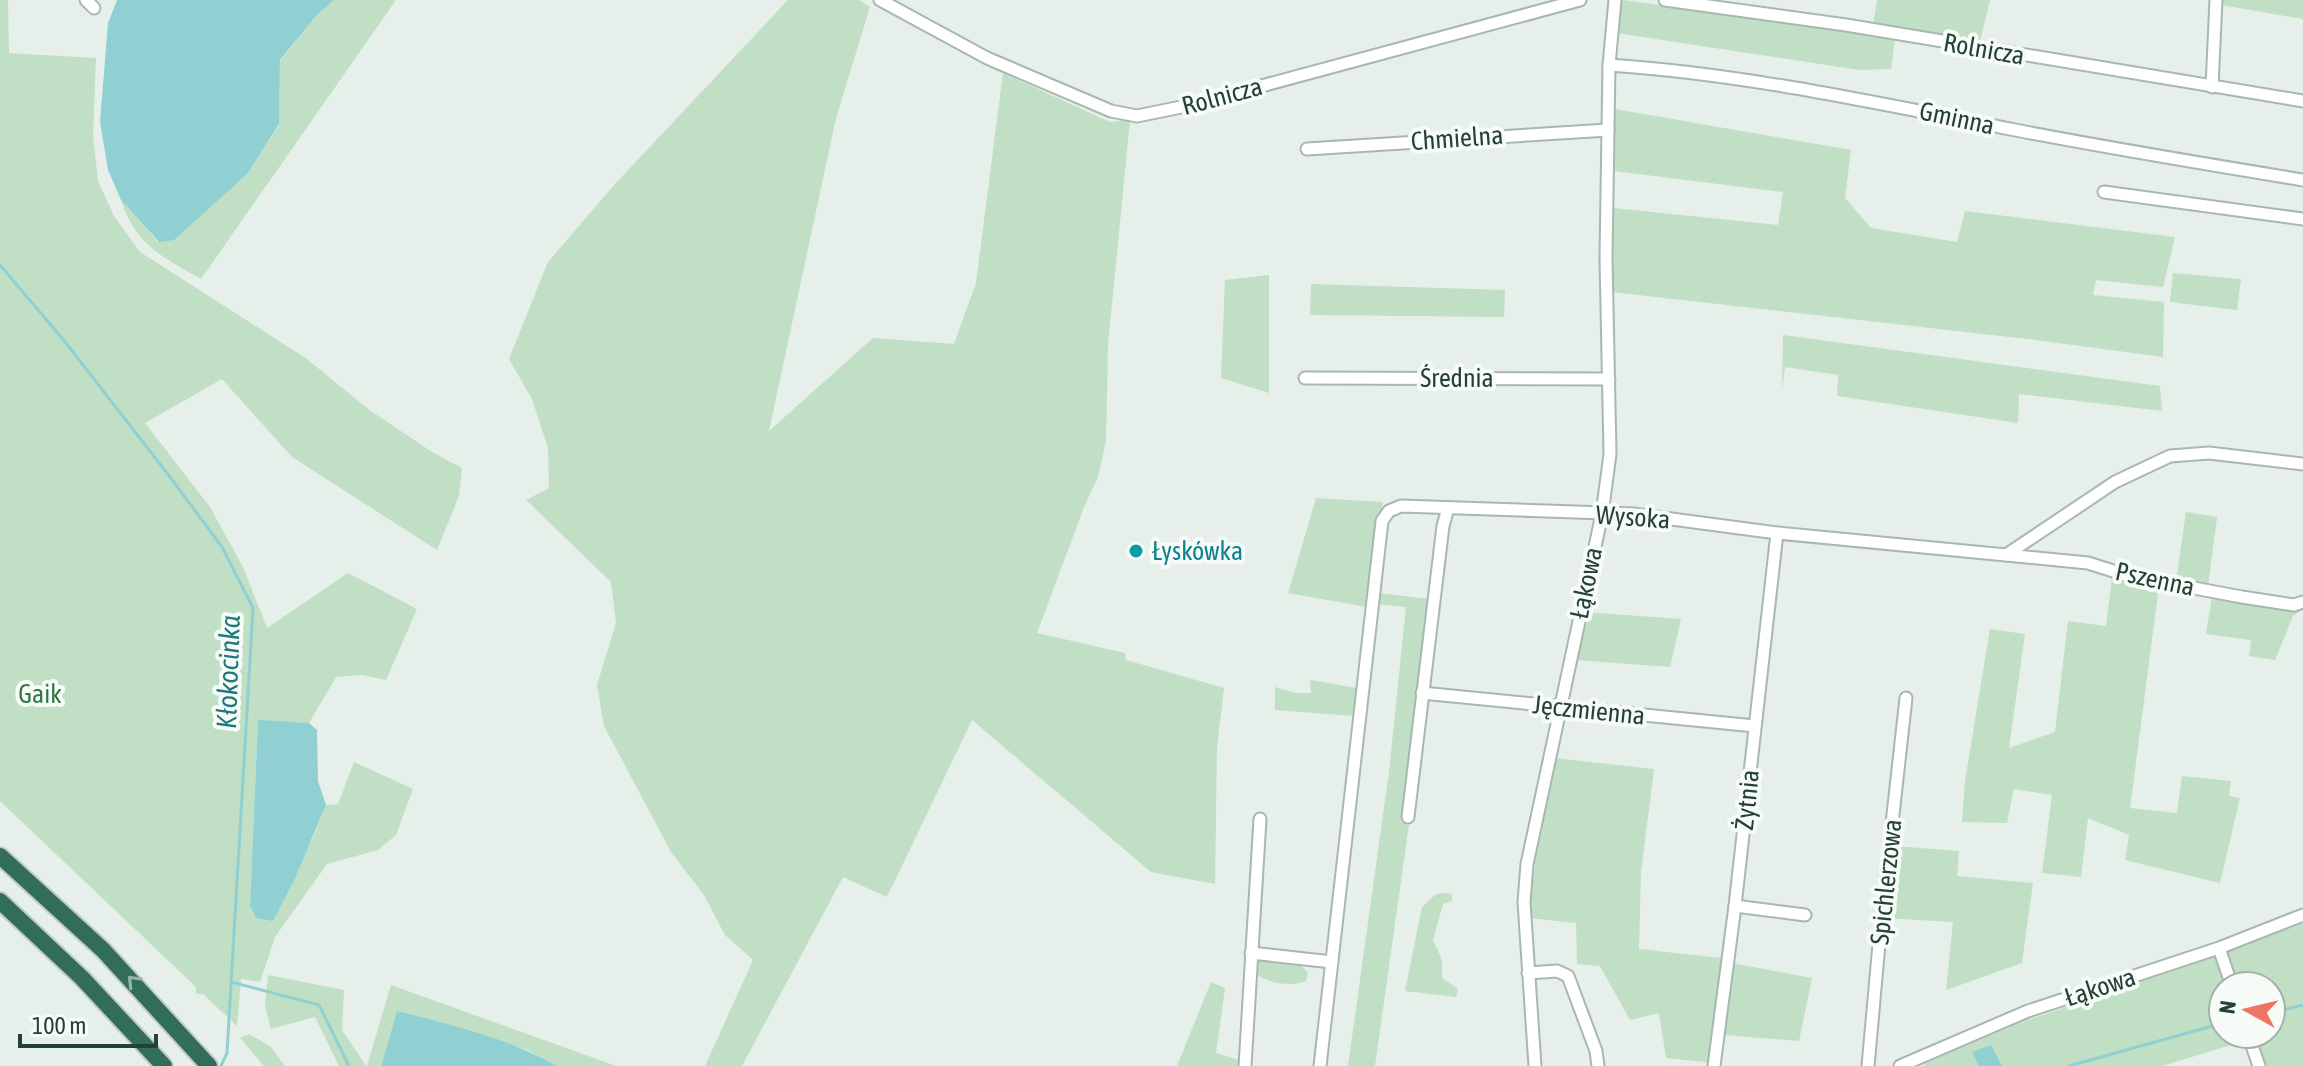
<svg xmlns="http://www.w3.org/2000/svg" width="2303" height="1066" font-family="'Asap Condensed',sans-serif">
  <rect width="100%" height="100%" fill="#e6efea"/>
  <!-- green -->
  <g fill="#c0dfc4">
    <polygon points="0,0 8,0 9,53 96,58 93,135 98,181 114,216 140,252 307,359 368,409 432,452 462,468 459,496 437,550 292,457 222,379 145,423 210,507 243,567 267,628 348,573 417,609 386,680 362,675 336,677 309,723 258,721 250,906 256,918 312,840 326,805 338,804 354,762 413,789 396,835 378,850 327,864 275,937 260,982 241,979 237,1026 203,994 196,994 196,987 0,801"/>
    <path d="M 334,0 L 396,0 L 201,279 C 162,257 136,245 121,200 L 158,242 L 248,173 L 279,125 L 280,61 L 317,15 Z"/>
    <polygon points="788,0 859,0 870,7 836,118 769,431 873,338 954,344 976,283 1003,73 1110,122 1130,120 1108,345 1106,441 1098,477 1084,507 1037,633 1125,653 1126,660 1224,688 1217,747 1215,884 1151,872 972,720 887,897 843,877 742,1066 705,1066 753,960 725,935 704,895 671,852 604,726 597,685 616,623 611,582 526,500 549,488 548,448 532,399 509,359 548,262 615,184"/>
    <polygon points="1623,0 1895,38 1891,69 1859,70 1617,33 1620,6"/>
    <polygon points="1877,0 1990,0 1980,42 1873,25"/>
    <polygon points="2222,0 2303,0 2303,19 2221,5"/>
    <polygon points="1615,109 1851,150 1845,198 1871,228 1957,242 1965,211 2175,237 2163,287 2096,280 2093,295 2164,302 2163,357 2036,340 1611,292 1613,208 1778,225 1783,192 1614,171"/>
    <polygon points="2173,273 2241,279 2237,310 2170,302"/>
    <polygon points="1269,275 1269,393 1221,378 1225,280"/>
    <polygon points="1311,284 1505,290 1504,317 1310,315"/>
    <polygon points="1783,335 2160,386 2162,411 2019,394 2018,423 1837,396 1838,375 1785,367 1782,392"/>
    <polygon points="1316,498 1383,502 1367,607 1288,593"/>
    <polygon points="2186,512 2217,517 2208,586 2176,581"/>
    <polygon points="2112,577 2159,586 2130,808 2177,813 2182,776 2231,781 2229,796 2240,798 2220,883 2125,860 2129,835 2088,818 2081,877 2042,873 2052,795 2014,789 2007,823 1962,822 1965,781 1990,629 2025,634 2009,748 2055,732 2068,621 2106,626"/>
    <polygon points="1378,593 1429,599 1401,822 1409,824 1375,1066 1348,1066 1389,772 1406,607 1376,604"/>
    <polygon points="2212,596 2219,596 2303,609 2293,616 2275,660 2249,656 2251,640 2206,634"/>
    <polygon points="1584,612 1681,619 1670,667 1575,660"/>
    <polygon points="1310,680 1357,688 1354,716 1275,710 1275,687 1296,693 1311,693"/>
    <polygon points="1553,758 1654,769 1641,872 1639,949 1721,958 1714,1063 1666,1058 1659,1013 1630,1020 1600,966 1577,964 1576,923 1529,918 1539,827"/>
    <polygon points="1894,846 1959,851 1957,876 2033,883 2022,963 1946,990 1953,922 1884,918"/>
    <polygon points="1442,893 1452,894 1452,901 1443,904 1433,940 1442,960 1442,978 1458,989 1456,997 1405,991 1422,907 1436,894"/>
    <polygon points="2303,923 2303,1066 2264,1066 2253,1034 2271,1034 2271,986 2237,986 2226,952"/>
    <polygon points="2218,955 2229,986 2223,986 2223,1034 2246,1034 2248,1040 2162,1066 1924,1066 1926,1063 2025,1021"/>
    <path d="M 1271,959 L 1297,961 L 1308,973 L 1306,981 C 1292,987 1271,984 1257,975 L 1259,961 Z"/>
    <polygon points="1732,963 1812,978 1799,1041 1724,1035"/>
    <polygon points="268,975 344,990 342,1030 366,1066 339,1066 315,1017 271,1029 265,1006"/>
    <polygon points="1211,982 1225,988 1216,1053 1242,1061 1241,1066 1177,1066"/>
    <polygon points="391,985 616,1066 557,1066 527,1050 397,1011 381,1066 367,1066"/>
    <polygon points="249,1034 270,1046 285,1066 264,1066 240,1038"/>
  </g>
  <!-- water -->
  <g fill="#90cfd2">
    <polygon points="117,0 334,0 317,15 280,60 279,124 248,173 174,240 159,242 121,200 108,170 100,122 108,23"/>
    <polygon points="258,720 309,723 317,730 318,781 326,805 295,878 273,921 256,918 250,906"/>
    <path d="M 397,1011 C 452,1025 507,1038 557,1066 L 381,1066 Z"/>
    <polygon points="1991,1045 2002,1066 1979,1066 1972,1052"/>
  </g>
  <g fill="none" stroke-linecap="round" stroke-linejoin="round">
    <!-- stream -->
    <g stroke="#90cfd2" stroke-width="3">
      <polyline points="0,265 66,343 170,477 222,547 253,608 227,1053 221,1066"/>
      <polyline points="231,982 319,1005 349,1066"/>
      <polyline points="2271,1013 2303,1005"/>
      <polyline points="2069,1066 2223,1023"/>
    </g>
    <!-- minor casing -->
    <g stroke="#a8b7b0" stroke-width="15">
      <g id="minor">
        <polyline points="86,0 94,8"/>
        <polyline points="880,0 987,58 1111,111 1137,116 1191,105 1580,0"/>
        <polyline points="1665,0 1846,25 2303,101"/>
        <path d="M 1609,65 C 1744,74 1877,103 2010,129 C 2107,148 2205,164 2303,180"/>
        <polyline points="2212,87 2216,0"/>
        <polyline points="1307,149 1608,130"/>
        <polyline points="2104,192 2303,219"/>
        <polyline points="1305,378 1609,379"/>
        <polyline points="2006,555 2088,563 2129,576 2242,597 2294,605 2303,602"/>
        <polyline points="1422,693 1755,726"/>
        <polyline points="1408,817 1443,526 1448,508"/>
        <polyline points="1735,906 1805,915"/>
        <polyline points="2219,948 2232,986"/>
        <polyline points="1251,953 1332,962"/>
        <polyline points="1528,973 1557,971 1568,976 1596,1051 1598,1066"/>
        <polyline points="2248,1034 2259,1066"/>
        <polyline points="1245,1066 1260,819"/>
        <polyline points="1320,1066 1382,521 1389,511 1401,506 1634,514 1777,533 2006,555 2115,482 2170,456 2209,453 2303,464"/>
        <polyline points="1535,1066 1524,902 1527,864 1602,514 1610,454 1606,258 1609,65 1615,0"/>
        <polyline points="1714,1066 1735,906 1777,533"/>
        <polyline points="1868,1066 1881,922 1906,698"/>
        <polyline points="1900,1066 2028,1011 2219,948 2303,915"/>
      </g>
    </g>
    <!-- highway casing -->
    <g stroke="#c2cac7" stroke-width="20">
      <g id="highway">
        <polyline points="0,856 103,950 209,1066"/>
        <polyline points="0,901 82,978 164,1066"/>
      </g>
    </g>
    <!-- minor -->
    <use href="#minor" stroke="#fff" stroke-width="11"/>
    <!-- highway -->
    <use href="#highway" stroke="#316d59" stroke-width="16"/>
  </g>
  <!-- one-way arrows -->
  <defs><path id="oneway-chevron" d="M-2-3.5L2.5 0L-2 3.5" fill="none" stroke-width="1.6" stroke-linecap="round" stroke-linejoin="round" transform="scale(2)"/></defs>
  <use stroke="#94b4a8" href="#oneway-chevron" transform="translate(133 981) rotate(-134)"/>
  <!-- markers -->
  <circle fill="#0f9aa8" stroke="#f7fbf8" stroke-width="3" cx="1136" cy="551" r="8"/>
  <g text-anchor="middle" stroke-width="8" stroke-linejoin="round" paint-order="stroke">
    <!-- street labels -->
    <g font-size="26" fill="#254136" stroke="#f7fbf8">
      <text transform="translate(1984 49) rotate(10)" y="9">Rolnicza</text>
      <text transform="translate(1222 96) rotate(-15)" y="9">Rolnicza</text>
      <text transform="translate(1957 118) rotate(12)" y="9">Gminna</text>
      <text transform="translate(1457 138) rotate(-4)" y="9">Chmielna</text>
      <text x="1457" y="387">Średnia</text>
      <text transform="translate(1633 517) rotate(4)" y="9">Wysoka</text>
      <text transform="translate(2155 579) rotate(12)" y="9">Pszenna</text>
      <text transform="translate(1586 583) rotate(-78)" y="9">Łąkowa</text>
      <text transform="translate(1589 710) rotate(6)" y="9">Jęczmienna</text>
      <text transform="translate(1747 800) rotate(-84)" y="9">Żytnia</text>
      <text transform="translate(1886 882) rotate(-84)" y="9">Spichlerzowa</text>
      <text transform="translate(2100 987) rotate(-18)" y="9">Łąkowa</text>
    </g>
    <!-- culture labels -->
    <g font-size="26" fill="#0d838f" stroke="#f7fbf8" text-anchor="start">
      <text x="1152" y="560">Łyskówka</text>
    </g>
    <!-- park labels -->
    <g font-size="26" fill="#2f7743" stroke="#f7fbf8">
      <text x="40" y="703">Gaik</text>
    </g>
    <!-- water labels -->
    <g font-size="28" font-style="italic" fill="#1f787d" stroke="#f7fbf8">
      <text transform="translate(228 672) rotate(-88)" y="10">Kłokocinka</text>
    </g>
  </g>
  <!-- north arrow -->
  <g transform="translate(2247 1010) rotate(278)"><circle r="38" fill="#f7fbf8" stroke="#a3b1aa" stroke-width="2"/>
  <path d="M0-6L14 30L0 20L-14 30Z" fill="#ef7563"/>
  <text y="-12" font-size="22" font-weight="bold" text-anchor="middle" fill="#254136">N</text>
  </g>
  <!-- scale -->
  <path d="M20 1034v12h136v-12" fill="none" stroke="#254136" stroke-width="4"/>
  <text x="32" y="1034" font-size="24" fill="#254136" stroke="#f7fbf8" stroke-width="6" paint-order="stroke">100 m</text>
</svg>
